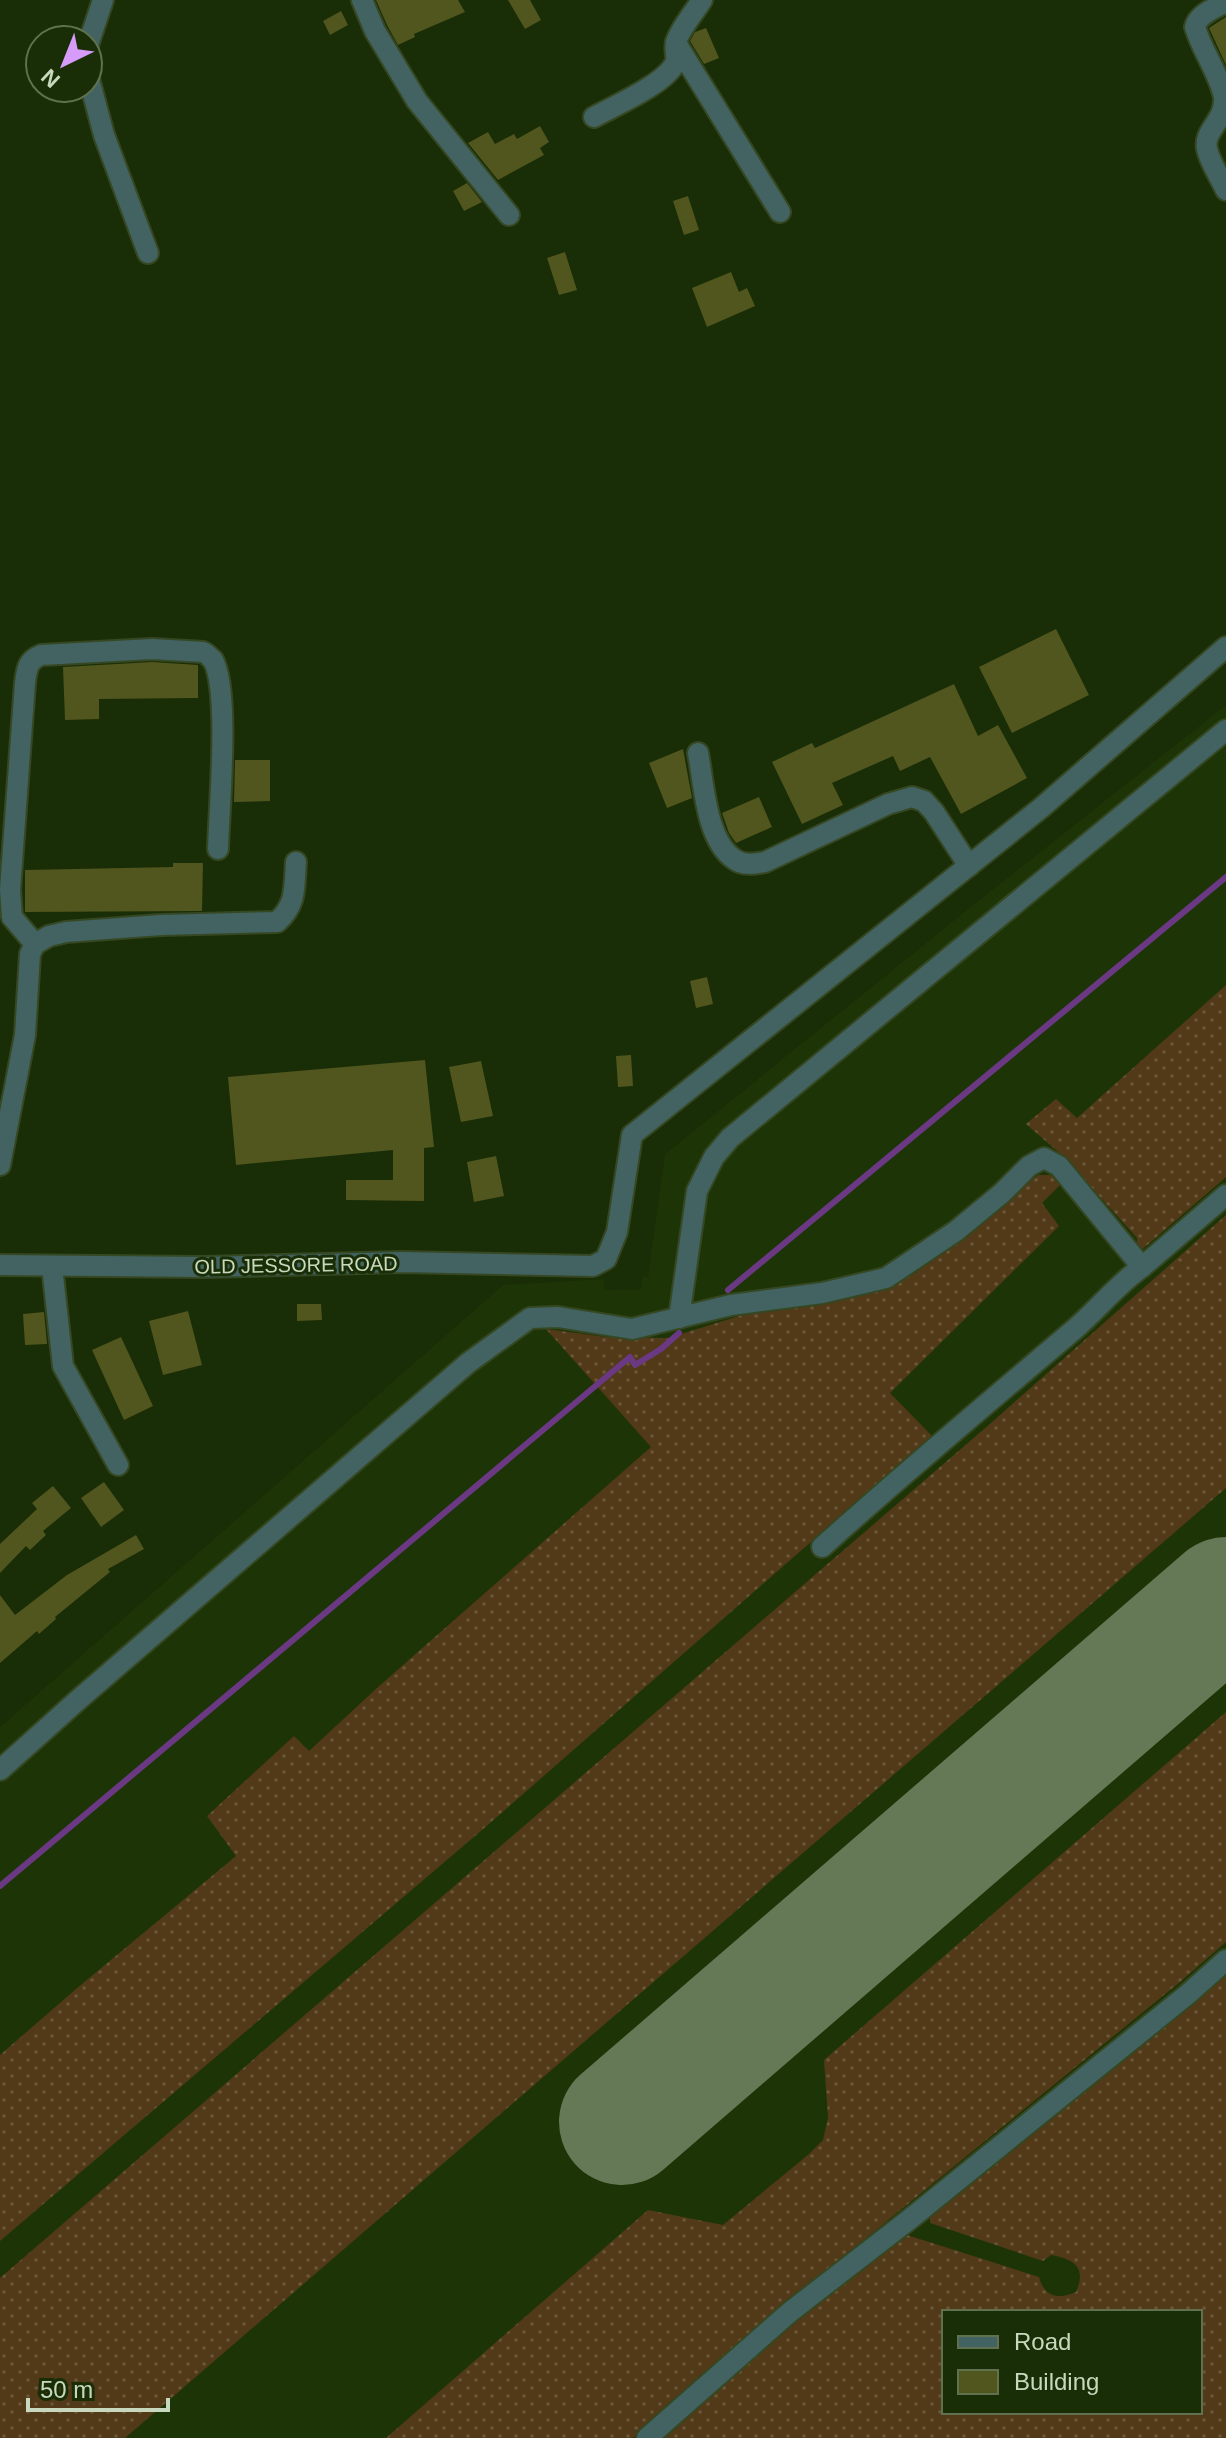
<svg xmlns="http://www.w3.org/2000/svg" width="1226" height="2438" font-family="Helvetica,sans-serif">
  <defs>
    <pattern id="grass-dots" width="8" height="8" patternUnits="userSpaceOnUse" patternTransform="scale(2)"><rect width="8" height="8" fill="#523917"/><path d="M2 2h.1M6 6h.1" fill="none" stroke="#695537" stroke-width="1.8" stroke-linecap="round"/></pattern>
  </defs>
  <rect width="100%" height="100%" fill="#192d06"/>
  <!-- built -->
  <path fill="#1d3406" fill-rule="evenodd" d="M 1226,705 L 1226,2438 L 0,2438 L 0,1727 L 503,1285 L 604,1279 L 605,1290 L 641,1289 L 643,1277 L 648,1277 L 665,1154 L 973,905 ZM 944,2312 L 1200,2312 L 1200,2412 L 944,2412 Z"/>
  <!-- grass -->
  <g fill="url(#grass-dots)" fill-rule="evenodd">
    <polygon points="1226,985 1226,1177 1137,1254 1137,1238 1064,1157 1026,1124 1056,1099 1077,1118"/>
    <polygon points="1038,1175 1051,1175 1065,1180 1042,1203 1059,1226 890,1393 932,1436 482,1830 0,2241 0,2055 76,1989 236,1856 207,1816 294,1736 309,1751 377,1688 651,1447 546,1329 606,1337 668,1338 752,1312 794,1307 884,1287 914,1274"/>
    <polygon points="1226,1215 1226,1488 125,2438 0,2438 0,2278 991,1423"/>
    <polygon points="1226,1712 1226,1942 1180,1982 784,2305 633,2438 386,2438 648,2210 723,2225 809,2154 823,2140 828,2118 824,2060"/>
    <path d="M 1226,1971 L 1226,2438 L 660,2438 L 786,2327 L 907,2235 L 1039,2277 C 1044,2297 1059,2300 1076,2292 C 1087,2267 1074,2259 1051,2255 L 1043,2261 L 930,2223 L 930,2217 ZM 944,2312 L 1200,2312 L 1200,2412 L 944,2412 Z"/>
  </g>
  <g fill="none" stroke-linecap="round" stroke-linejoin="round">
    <!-- stream -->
    <g stroke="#6b3984" stroke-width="6">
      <polyline points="728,1290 1226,877"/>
      <polyline points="0,1886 630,1357 635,1365 661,1349 679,1333"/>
    </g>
    <!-- runway -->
    <polyline stroke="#667957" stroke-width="126" points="622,2122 1226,1600"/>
  </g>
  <!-- building -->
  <g fill="#51551e">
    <polygon points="376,0 458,0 465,12 414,34 415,37 398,45 387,25"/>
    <polygon points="508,0 530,0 541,20 525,29"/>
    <polygon points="341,11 348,25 330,35 323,21"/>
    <polygon points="1226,17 1226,65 1209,28"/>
    <polygon points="706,28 719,58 704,64 690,41 695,32"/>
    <polygon points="540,126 549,142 540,148 544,155 498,180 468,143 488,132 495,144 514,134 517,139"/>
    <polygon points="467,183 482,202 464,211 453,191"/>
    <polygon points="688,196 699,230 684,235 673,201"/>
    <polygon points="565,252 577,290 559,295 547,258"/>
    <polygon points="731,272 739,292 747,288 755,306 707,327 692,288"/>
    <polygon points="1056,629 1089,695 1012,733 979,667"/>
    <polygon points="152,662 198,665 198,698 99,699 99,719 65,720 63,667"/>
    <polygon points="954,684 978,736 998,725 1027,778 961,814 930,757 900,771 893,756 832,783 843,805 802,824 772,762 812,743 815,748"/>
    <polygon points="683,749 692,798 667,808 649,763"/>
    <polygon points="235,760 270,760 270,801 234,802"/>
    <polygon points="759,797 772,827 736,843 729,833 722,813"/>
    <polygon points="173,863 203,863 202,911 25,912 25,870 173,867"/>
    <polygon points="707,977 713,1004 696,1008 690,981"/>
    <polygon points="631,1055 633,1086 618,1087 616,1056"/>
    <polygon points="425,1060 434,1147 424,1148 424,1201 346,1200 346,1180 393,1180 393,1150 236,1165 228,1077"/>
    <polygon points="481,1061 493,1116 461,1122 449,1067"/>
    <polygon points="496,1156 504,1196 474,1202 467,1162"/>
    <polygon points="297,1304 321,1304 322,1320 297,1321"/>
    <polygon points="188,1311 202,1365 163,1375 149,1321"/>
    <polygon points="44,1312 47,1344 25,1345 23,1314"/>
    <polygon points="121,1337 153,1406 124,1420 92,1350"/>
    <polygon points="104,1482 124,1510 101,1527 81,1498"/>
    <polygon points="53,1486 71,1508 43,1531 46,1535 30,1550 26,1546 0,1573 0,1544 37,1509 32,1503"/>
    <polygon points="136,1535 144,1549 108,1569 110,1572 55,1617 56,1619 39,1634 37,1631 0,1663 0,1595 15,1615 67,1575"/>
  </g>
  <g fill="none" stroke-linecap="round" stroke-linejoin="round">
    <!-- minor casing -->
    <g stroke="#354823" stroke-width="24">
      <g id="minor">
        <polyline points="362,0 375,31 417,101 509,215"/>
        <path d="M 1226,2 C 1215,8 1198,14 1195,27 C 1202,51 1219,73 1224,97 C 1226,121 1203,130 1207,149 C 1210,163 1220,177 1226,190"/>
        <polyline points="676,43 780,212"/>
        <polyline points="88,45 103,0"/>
        <polyline points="88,75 104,135 148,253"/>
        <path d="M 594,117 C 614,106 668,83 676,61 C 677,55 674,48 676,42 C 681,27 694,13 702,0"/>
        <path d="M 698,753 C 704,784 706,840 734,859 C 743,866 755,864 765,862 L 888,804 L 912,797 L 924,801 L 934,812 L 969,866"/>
        <path d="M 35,944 L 12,917 L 10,890 L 25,683 C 27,669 27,661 41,655 L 152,649 L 204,652 C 205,652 213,660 213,660 C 230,690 219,810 218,849"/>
        <path d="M 0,1165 L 25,1035 L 30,954 L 35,944 L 49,936 L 66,932 L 161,925 L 277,922 C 297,904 294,888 296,862"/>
        <polyline points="0,1265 203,1267 401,1262 593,1266 606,1259 617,1232 632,1135 1041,808 1226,647"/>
        <polyline points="52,1266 63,1366 118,1465"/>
        <polyline points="679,1318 697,1191 714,1157 730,1138 1226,730"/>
        <path d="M 822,1547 C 903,1474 986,1404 1069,1334 C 1095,1313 1114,1287 1142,1267"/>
        <polyline points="0,1770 78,1700 468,1363 530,1318 558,1317 632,1329 731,1305 822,1293 886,1278 956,1231 1002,1193 1029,1166 1044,1158 1059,1166 1142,1267 1226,1195"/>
        <polyline points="647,2438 790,2312 910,2219 1188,1994 1226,1960"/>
      </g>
    </g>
    <!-- minor -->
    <use href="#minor" stroke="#426361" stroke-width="20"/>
  </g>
  <g text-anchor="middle" stroke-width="6" stroke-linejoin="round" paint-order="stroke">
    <!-- street labels -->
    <g font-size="20" fill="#c7d8bc" stroke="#192d06">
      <text transform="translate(296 1265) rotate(-1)" y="7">OLD JESSORE ROAD</text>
    </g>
  </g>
  <!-- legend -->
  <rect x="942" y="2310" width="260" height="104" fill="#192d06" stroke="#5f714f" stroke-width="2"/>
  <rect x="958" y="2336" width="40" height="12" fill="#426361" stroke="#5f714f" stroke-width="2"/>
  <text x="1014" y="2350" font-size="24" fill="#c7d8bc">Road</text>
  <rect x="958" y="2370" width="40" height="24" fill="#51551e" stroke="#5f714f" stroke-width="2"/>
  <text x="1014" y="2390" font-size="24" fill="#c7d8bc">Building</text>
  <!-- north arrow -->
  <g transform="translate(64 64) rotate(223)"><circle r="38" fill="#192d06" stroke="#5f714f" stroke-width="2"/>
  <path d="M0-6L14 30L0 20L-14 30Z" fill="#d79bf9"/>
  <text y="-12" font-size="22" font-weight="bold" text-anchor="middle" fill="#c7d8bc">N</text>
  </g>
  <!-- scale -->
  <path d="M28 2398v12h140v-12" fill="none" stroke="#c7d8bc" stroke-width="4"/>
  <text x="40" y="2398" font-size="24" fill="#c7d8bc" stroke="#192d06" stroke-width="6" paint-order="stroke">50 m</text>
</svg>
